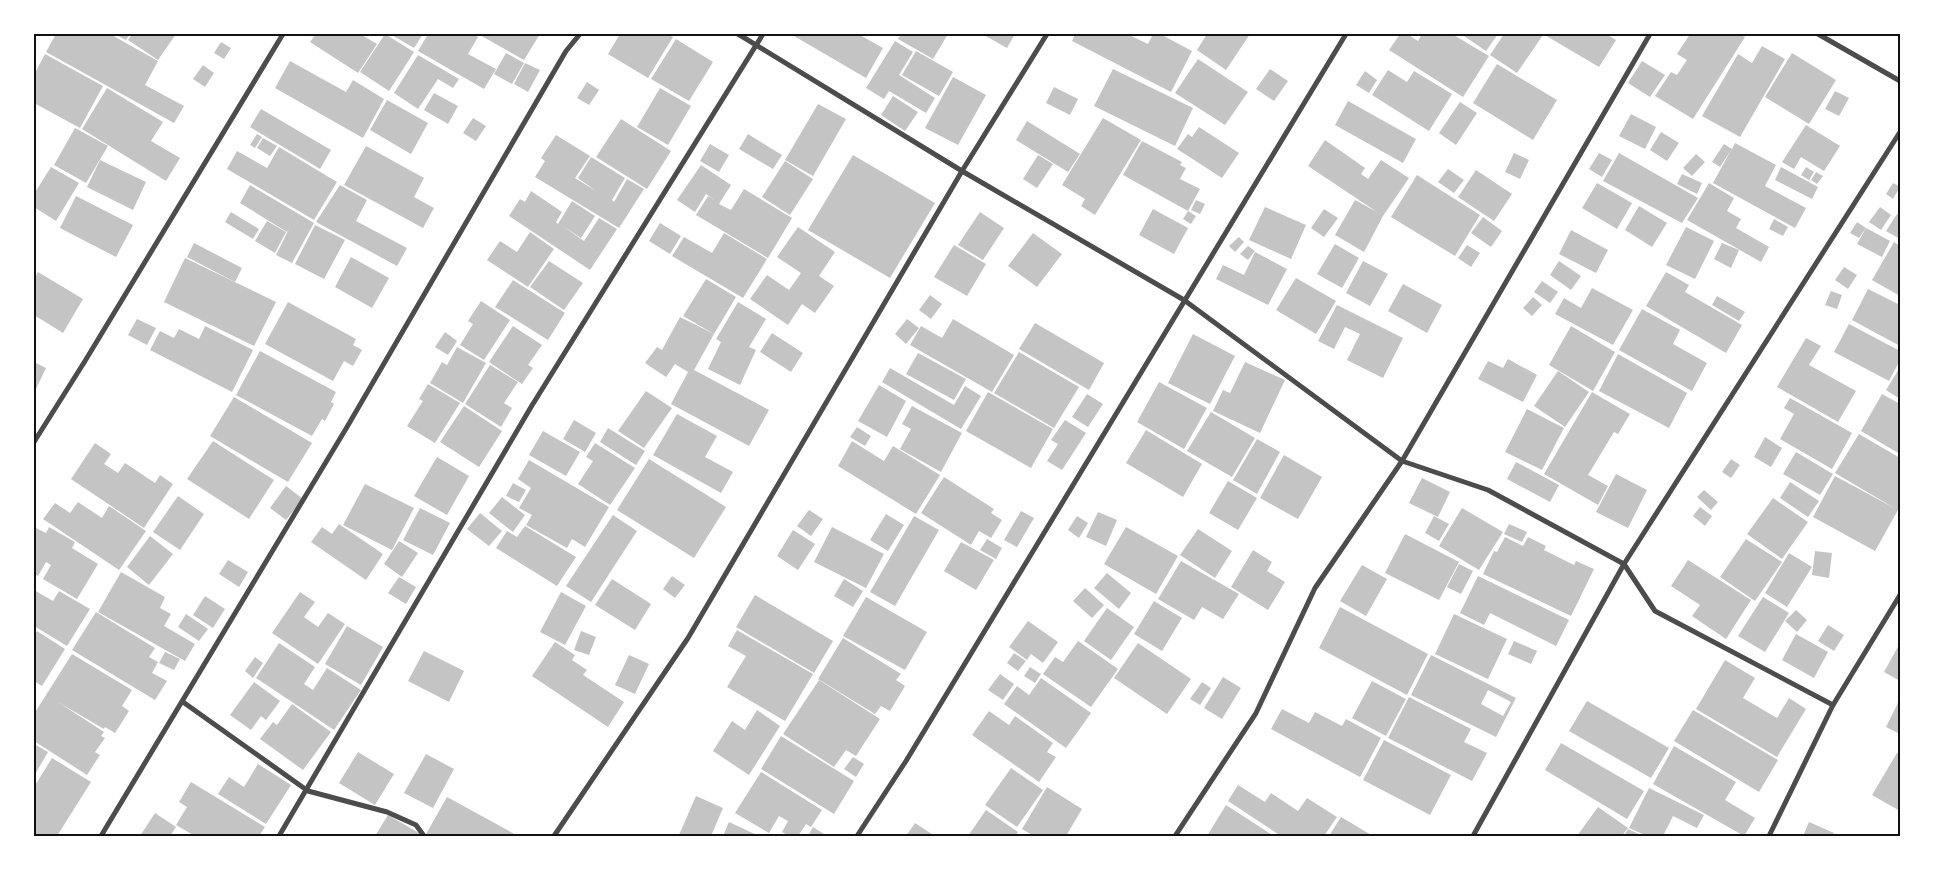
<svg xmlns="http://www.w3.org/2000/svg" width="1934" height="870" font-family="'Public Sans',sans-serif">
  <rect width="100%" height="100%" fill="#fff"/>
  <!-- building -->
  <g fill="#c4c4c4" fill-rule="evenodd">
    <polygon points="56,34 110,34 158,61 145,85 184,106 174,123 46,52"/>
    <polygon points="114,34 130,34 126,40"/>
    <polygon points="132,34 176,34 158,60 128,40"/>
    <polygon points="316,34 360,34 377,44 358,73 310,42"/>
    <polygon points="385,34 414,52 389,91 360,72"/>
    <polygon points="390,34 423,34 414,48"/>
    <polygon points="428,34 473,34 478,37 468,54 496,69 484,89 418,51"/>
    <polygon points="478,34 540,34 524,60"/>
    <polygon points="620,34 666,34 673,37 648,78 608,54"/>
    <polygon points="795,34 858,34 883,48 866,78 794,36"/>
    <polygon points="901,34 948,34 933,59 898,39"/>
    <polygon points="982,34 1015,34 1007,48"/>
    <polygon points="1075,34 1127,34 1148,44 1153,34 1160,34 1192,51 1171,92 1072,41"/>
    <polygon points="1207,34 1250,34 1226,70 1197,50"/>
    <polygon points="1400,34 1407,34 1418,41 1422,34 1452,34 1489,56 1463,97 1389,50"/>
    <polygon points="1461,34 1498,34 1486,51"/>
    <polygon points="1504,34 1543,35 1517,73 1490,55"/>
    <polygon points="1543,34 1606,34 1616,40 1599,67"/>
    <polygon points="1690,34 1739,34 1745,37 1693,119 1655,96 1671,72 1677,75 1687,60 1677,54"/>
    <polygon points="676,39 713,62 689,101 651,79"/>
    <polygon points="895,41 913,52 899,75 935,98 926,113 889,91 884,99 866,88"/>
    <polygon points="221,42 231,48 224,59 214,53"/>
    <polygon points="1762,46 1785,59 1740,137 1702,116 1738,54 1752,63"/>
    <polygon points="916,51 953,72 939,96 902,75"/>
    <polygon points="506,53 524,63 512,84 494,74"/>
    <polygon points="1792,53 1836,80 1809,124 1765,97"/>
    <polygon points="45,54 103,86 80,128 34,103 34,75"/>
    <polygon points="418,55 459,79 453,88 438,79 418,109 394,93"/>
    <polygon points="1198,59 1248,92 1225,125 1175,93"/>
    <polygon points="290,61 346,92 353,80 384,99 363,138 275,88"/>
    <polygon points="1642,61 1665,75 1650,97 1628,83"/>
    <polygon points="525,63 540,70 528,92 514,84"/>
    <polygon points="1497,64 1557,100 1533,140 1473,103"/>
    <polygon points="203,65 214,73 205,87 193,79"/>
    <polygon points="1113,69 1193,108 1175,146 1094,106"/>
    <polygon points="1270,69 1288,81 1274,101 1256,89"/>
    <polygon points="1388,70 1407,82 1414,71 1452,94 1429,131 1372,95"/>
    <polygon points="1365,71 1377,80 1369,93 1356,85"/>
    <polygon points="953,77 986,95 958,145 925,128"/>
    <polygon points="587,82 599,90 589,105 577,98"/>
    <polygon points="1054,87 1078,99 1070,115 1046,103"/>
    <polygon points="107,88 163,122 151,141 180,158 166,181 82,129"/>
    <polygon points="660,88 691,106 668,145 637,127"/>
    <polygon points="1835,91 1849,98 1839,116 1825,109"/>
    <polygon points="434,93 458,106 448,124 424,110"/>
    <polygon points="893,96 918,112 905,131 881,115"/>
    <polygon points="387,100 428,123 411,154 370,130"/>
    <polygon points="1348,101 1416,139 1403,163 1335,125"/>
    <polygon points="1460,102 1477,113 1456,145 1439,133"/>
    <polygon points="818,104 846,119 813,176 785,160"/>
    <polygon points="261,109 331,150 320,169 250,127"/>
    <polygon points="1631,114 1656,127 1645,149 1619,136"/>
    <polygon points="473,118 486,126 476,141 463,133"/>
    <polygon points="1103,118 1141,140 1095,215 1081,206 1085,199 1062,185"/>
    <polygon points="621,119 671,151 647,189 596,157"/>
    <polygon points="1027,121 1080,154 1068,172 1016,140"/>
    <polygon points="1806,125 1840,146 1824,171 1801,157 1794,169 1782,162"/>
    <polygon points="1199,127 1239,153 1222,178 1177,149 1188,134 1192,137"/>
    <polygon points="75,128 108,146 86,183 54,165"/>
    <polygon points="1661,132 1679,143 1667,161 1650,150"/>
    <polygon points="257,134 262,137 255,148 250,145"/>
    <polygon points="748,134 782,155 773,169 739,149"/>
    <polygon points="556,135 590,156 575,178 596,191 578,178 591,157 625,178 612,200 614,202 627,179 644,189 619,228 535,177 545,161 541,158"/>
    <polygon points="263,138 277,146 270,156 257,148"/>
    <polygon points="1325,140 1365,168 1361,174 1368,179 1381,160 1409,178 1383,216 1364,252 1335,235 1355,200 1377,212 1308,166"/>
    <polygon points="1142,141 1182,162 1180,165 1186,168 1180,179 1200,189 1188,211 1123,175"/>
    <polygon points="1735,143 1776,165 1765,186 1806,208 1795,228 1713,183 1731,150 1720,167 1712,162 1724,144 1732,149"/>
    <polygon points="710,144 729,155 719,172 700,161"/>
    <polygon points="366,146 424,178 414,197 434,208 423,228 344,185"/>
    <polygon points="279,147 337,182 314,220 227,169 237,151 267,168"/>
    <polygon points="1514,153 1529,160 1520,179 1505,172"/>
    <polygon points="1599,153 1612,160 1602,177 1589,169"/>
    <polygon points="1619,153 1698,198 1682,223 1603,181"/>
    <polygon points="1696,154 1705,162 1692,176 1683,168"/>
    <polygon points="853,155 935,203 890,278 808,230"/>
    <polygon points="1038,155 1053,164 1037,188 1023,179"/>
    <polygon points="100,160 146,182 133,210 87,187"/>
    <polygon points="785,161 813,179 790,215 762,197"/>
    <polygon points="701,165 731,185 719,204 731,210 744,189 792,218 768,258 696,215 708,196 715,200 706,194 695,212 677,200"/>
    <polygon points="51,167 79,183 56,221 34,207 34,194"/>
    <polygon points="1781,167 1818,187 1812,199 1775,180"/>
    <polygon points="1806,167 1814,172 1809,180 1801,175"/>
    <polygon points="1448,169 1464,180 1454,193 1438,182"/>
    <polygon points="1476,170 1512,194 1494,221 1458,197"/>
    <polygon points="1816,172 1823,176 1817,184 1811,180"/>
    <polygon points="1682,174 1702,183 1697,194 1677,184"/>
    <polygon points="1417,175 1480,215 1455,256 1391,217"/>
    <polygon points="1597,183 1632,203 1617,229 1582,208"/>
    <polygon points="1709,183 1734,198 1727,211 1741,219 1736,228 1769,247 1761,262 1687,220"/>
    <polygon points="1893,183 1900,187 1893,199 1886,194"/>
    <polygon points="250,185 314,223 292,263 276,255 289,229 287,232 240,203"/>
    <polygon points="340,185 367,200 356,221 407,248 397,266 316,222"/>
    <polygon points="531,191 562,212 556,222 558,224 572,201 595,216 581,238 561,225 584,241 599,218 617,229 590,270 509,216 520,199 525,202"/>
    <polygon points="76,196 133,225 116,257 60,228"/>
    <polygon points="1196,200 1205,204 1200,214 1191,210"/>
    <polygon points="1639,206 1667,223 1652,247 1625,230"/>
    <polygon points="1265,207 1306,225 1291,259 1249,240"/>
    <polygon points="1880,207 1891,215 1881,230 1869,222"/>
    <polygon points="1153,209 1188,228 1174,254 1139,235"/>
    <polygon points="1324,209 1338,218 1324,237 1311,228"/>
    <polygon points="1188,211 1196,216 1191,224 1183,219"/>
    <polygon points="231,212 259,229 253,239 225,222"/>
    <polygon points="980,212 1004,228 983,260 958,245"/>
    <polygon points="1897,214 1900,215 1900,239 1886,231"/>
    <polygon points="1483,217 1502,231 1491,247 1471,233"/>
    <polygon points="1774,219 1788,227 1783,236 1769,229"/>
    <polygon points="267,221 286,232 275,253 255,241"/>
    <polygon points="1857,222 1866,228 1859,238 1850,233"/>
    <polygon points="660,223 681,236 670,254 649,241"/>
    <polygon points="315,225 345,240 324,279 295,264"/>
    <polygon points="798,227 835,252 819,276 834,286 815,313 802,304 788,325 750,299 767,275 789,290 801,273 777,257"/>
    <polygon points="1686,227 1714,241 1695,279 1666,265"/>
    <polygon points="1866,228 1890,241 1882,257 1857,244"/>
    <polygon points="1571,230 1608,250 1596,273 1559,254"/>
    <polygon points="530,232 554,249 528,287 487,260 500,241 517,252"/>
    <polygon points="724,233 767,259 743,298 672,256 684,237 712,253"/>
    <polygon points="1033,233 1062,254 1037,287 1008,266"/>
    <polygon points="1239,237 1244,242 1235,252 1229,246"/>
    <polygon points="1894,242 1900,246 1900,296 1872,280"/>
    <polygon points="194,243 242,268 235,282 187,257"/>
    <polygon points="1722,243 1739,250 1731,268 1714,259"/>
    <polygon points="1335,244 1359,258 1342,288 1317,274"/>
    <polygon points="954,245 986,264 967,296 934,277"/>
    <polygon points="1467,245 1480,253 1471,267 1458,258"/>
    <polygon points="1248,246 1255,251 1248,260 1240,254"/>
    <polygon points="1255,252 1287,269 1268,305 1216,279 1223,265 1244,275"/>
    <polygon points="351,257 389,278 372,308 335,287"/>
    <polygon points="185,258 276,302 254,346 164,302"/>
    <polygon points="549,261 583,283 564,310 530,287"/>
    <polygon points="1363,261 1388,274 1370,306 1346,293"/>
    <polygon points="1559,261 1581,276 1571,290 1550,275"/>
    <polygon points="1844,267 1857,275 1848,289 1835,280"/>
    <polygon points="38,272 83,299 63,333 34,315 34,279"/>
    <polygon points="1666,272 1689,285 1685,292 1742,325 1726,353 1646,306"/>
    <polygon points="1296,278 1336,301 1316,334 1276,310"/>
    <polygon points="706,279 736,297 714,334 683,316"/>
    <polygon points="513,280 565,313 548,340 495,307"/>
    <polygon points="1542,281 1558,292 1550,303 1534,292"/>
    <polygon points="1403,284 1442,305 1427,333 1388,311"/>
    <polygon points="1592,288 1633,310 1613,345 1555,314 1564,298 1581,308"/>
    <polygon points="1868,289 1900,305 1900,346 1852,320"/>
    <polygon points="1831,291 1842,295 1837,309 1825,305"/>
    <polygon points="930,295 942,304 931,319 919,310"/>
    <polygon points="1717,296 1745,312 1739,321 1712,305"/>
    <polygon points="1533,297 1542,305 1532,316 1523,308"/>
    <polygon points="481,301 510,320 484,360 460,345 473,324 468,321"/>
    <polygon points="288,302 356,339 353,345 362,350 353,366 344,361 333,381 265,344"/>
    <polygon points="738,302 766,319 749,347 756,350 740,385 708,369 721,342 716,339"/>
    <polygon points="1337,305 1403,338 1383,378 1347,360 1360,334 1345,327 1334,349 1318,341"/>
    <polygon points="1642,309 1680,330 1673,344 1707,363 1692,391 1619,350"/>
    <polygon points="680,317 714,334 694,370 769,410 749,446 671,404 688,372 675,364 666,377 645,363 657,347 662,350"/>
    <polygon points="137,319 156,328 147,345 128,335"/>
    <polygon points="907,319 919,328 906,344 895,334"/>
    <polygon points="953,319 1014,355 992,392 910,345 921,326 942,338"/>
    <polygon points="1035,323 1104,363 1089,390 1019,349"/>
    <polygon points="1849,324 1900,351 1900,360 1889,381 1834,352"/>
    <polygon points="205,326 253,350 232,392 150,350 160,331 174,338 179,329 199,339"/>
    <polygon points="513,326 542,345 528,365 533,368 522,384 489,362"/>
    <polygon points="1571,326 1615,352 1593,391 1549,365"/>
    <polygon points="445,332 457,341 448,355 435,347"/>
    <polygon points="772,333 803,353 791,372 760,352"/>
    <polygon points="1193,334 1235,356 1210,404 1168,383"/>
    <polygon points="1806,338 1821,346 1809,365 1856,391 1838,422 1777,387"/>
    <polygon points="457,347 486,363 463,403 430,383 442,362 447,365"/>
    <polygon points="260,351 336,392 331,402 334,404 325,421 322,419 312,436 236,395"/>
    <polygon points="1019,352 1079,387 1054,428 994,393"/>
    <polygon points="918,353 966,379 954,400 906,374"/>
    <polygon points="1618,354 1687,393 1669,428 1599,391"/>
    <polygon points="1508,359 1537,375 1523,402 1478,379 1488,361 1503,368"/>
    <polygon points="34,362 46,368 34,393"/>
    <polygon points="1245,362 1285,380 1260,433 1213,411 1223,390 1230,393"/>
    <polygon points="490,365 518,382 504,403 512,408 501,427 465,404"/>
    <polygon points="1900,367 1900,399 1886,390"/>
    <polygon points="890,368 954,405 965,386 981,396 961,429 882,382"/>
    <polygon points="1558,371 1589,392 1565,427 1534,406"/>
    <polygon points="1159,382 1207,408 1184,449 1137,422"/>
    <polygon points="428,384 460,403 435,443 407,426 423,401 419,399"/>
    <polygon points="879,385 906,401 887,437 858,421"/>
    <polygon points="646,391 672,408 644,448 618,431"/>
    <polygon points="988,392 1053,429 1031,468 966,431"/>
    <polygon points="1592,392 1630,414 1618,434 1614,432 1588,475 1608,486 1598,505 1544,474"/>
    <polygon points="1087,394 1103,404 1088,427 1072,417"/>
    <polygon points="1882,394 1900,404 1900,454 1861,431"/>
    <polygon points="234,397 312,443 288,482 210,436"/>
    <polygon points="1790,398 1852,433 1832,469 1780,439 1794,414 1784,408"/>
    <polygon points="464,406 502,431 479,467 440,442"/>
    <polygon points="912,406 962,433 941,472 900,449 911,429 902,424"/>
    <polygon points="1527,409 1564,428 1542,470 1505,452"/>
    <polygon points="1211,412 1255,438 1232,477 1187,451"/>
    <polygon points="677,414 717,436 705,457 733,472 721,493 653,455"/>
    <polygon points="574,420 596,433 585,452 563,439"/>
    <polygon points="1065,420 1086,433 1062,470 1047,461 1058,444 1051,440"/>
    <polygon points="857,427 871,436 865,446 850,437"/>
    <polygon points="608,428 645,451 636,465 600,442"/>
    <polygon points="1146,430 1202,464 1183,497 1126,463"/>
    <polygon points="543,431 580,452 566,476 529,455"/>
    <polygon points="1859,434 1900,458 1900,511 1898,510 1875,551 1813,517 1835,476 1896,509 1835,473"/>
    <polygon points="1765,437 1782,448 1771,467 1754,457"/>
    <polygon points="1257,439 1280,452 1257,494 1233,480"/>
    <polygon points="213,441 274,480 249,519 187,479"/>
    <polygon points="852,441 884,461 893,446 940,475 916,514 838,466"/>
    <polygon points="95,443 111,454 104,464 118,473 125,463 155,483 160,475 173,484 144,528 71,479"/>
    <polygon points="595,443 635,468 610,505 578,484 593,461 586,457"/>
    <polygon points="1796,452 1833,474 1820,495 1783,474"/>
    <polygon points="1284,455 1322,477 1298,519 1260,498"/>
    <polygon points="437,457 469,476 447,515 414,496"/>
    <polygon points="649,459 726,507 694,558 617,510"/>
    <polygon points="1731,459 1740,465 1731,478 1722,472"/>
    <polygon points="529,460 609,507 585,547 572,539 567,548 526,525 532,515 519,508 531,488 518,479"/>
    <polygon points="1516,462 1559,485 1550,502 1507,479"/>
    <polygon points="1616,474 1647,490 1628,528 1596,512"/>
    <polygon points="944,477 994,509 991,513 1002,520 991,538 979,531 971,545 921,513"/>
    <polygon points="1422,478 1450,492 1438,517 1409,503"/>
    <polygon points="1228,481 1257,498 1238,530 1209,513"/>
    <polygon points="1790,482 1819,501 1808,517 1780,498"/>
    <polygon points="513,483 526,490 519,502 506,496"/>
    <polygon points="365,484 414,508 392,550 343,525"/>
    <polygon points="286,486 303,499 286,520 270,508"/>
    <polygon points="1704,490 1718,502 1711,510 1697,497"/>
    <polygon points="178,496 204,514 180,550 153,532"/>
    <polygon points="502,497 525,515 513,532 489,513"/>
    <polygon points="1773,498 1808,522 1782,559 1747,534"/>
    <polygon points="78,502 102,518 109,506 146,531 119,570 43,519 55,503 70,513"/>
    <polygon points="1700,507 1712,516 1705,526 1693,516"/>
    <polygon points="420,508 450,523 433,555 403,540"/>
    <polygon points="1462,508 1503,532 1479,570 1439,546"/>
    <polygon points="809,510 823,519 811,536 797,526"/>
    <polygon points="1021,511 1034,518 1017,547 1004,540"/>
    <polygon points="1098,512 1117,520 1106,546 1086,537"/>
    <polygon points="480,513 502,531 489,546 467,529"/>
    <polygon points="886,514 904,525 888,551 870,540"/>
    <polygon points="613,515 637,531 591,602 566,586"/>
    <polygon points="914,516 939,530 895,606 870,592"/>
    <polygon points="1077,516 1088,523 1079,538 1068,530"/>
    <polygon points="1434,516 1449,524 1439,541 1425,533"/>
    <polygon points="339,524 383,554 366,580 311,542 322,527 332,534"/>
    <polygon points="1509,524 1527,532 1522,542 1504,534"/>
    <polygon points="525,526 576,557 557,586 496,548 507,531 517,537"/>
    <polygon points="34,527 46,533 49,527 75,542 72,548 98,564 77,599 43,579 51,565 46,562 38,576 34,574"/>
    <polygon points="832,527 884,554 866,588 814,562"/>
    <polygon points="1126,527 1178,556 1156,594 1104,564"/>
    <polygon points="1198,529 1232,551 1215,578 1180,555"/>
    <polygon points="793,530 815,544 798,570 777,556"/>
    <polygon points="1405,534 1459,562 1439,600 1385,573"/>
    <polygon points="150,536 173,554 149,585 127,567"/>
    <polygon points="1505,537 1523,546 1528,537 1546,546 1544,550 1574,565 1576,561 1594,569 1571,616 1483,574 1494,551 1497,552"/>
    <polygon points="987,539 1002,548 996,559 980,550"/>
    <polygon points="1746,539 1782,562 1755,601 1720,577"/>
    <polygon points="399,541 418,553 402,577 384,564"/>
    <polygon points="961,542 994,560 976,590 944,571"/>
    <polygon points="1253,550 1272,562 1267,571 1285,582 1268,610 1231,587"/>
    <polygon points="1815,551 1832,553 1829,578 1812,575"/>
    <polygon points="1789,553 1812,567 1787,607 1765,593"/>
    <polygon points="228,560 248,572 239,587 219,574"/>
    <polygon points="1688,560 1751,600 1726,639 1692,616 1700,605 1671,586"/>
    <polygon points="1181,561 1239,594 1223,619 1202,607 1194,620 1158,599"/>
    <polygon points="1459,564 1473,571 1461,594 1447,587"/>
    <polygon points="1362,565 1387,579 1366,616 1340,601"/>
    <polygon points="121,572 165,597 160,608 171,614 164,626 195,644 185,661 98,612"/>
    <polygon points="1107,573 1131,593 1119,609 1094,588"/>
    <polygon points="672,576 685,585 675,598 663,589"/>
    <polygon points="1478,576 1569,620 1556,646 1490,613 1484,625 1460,613"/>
    <polygon points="399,577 416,587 406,604 388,593"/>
    <polygon points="612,579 651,604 635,630 595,605"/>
    <polygon points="844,579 863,591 853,607 834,596"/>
    <polygon points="1085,588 1104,605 1092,618 1073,601"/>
    <polygon points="34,590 53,601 59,591 90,609 67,646 34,626"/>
    <polygon points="300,592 315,602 304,617 318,627 328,613 345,624 318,664 272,633"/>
    <polygon points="561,592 586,606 565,645 540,632"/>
    <polygon points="755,595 833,641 814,673 736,627"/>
    <polygon points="205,596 225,609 213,628 193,615"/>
    <polygon points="866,597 927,632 905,670 843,636"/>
    <polygon points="1763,597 1789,613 1765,652 1738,636"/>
    <polygon points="1154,601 1182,618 1162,651 1134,634"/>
    <polygon points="1340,607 1428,654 1407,695 1319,648"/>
    <polygon points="1107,608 1134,627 1111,660 1084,641"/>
    <polygon points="1796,610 1807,620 1797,632 1785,621"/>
    <polygon points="96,612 155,648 149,657 158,662 152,673 167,681 155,700 72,650"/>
    <polygon points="186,614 208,629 199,641 178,627"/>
    <polygon points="1454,614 1507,639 1488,679 1435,654"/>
    <polygon points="1028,621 1058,642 1043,663 1031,654 1027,660 1009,647"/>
    <polygon points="1828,625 1844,635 1834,651 1818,641"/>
    <polygon points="347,626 383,647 361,685 325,664"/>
    <polygon points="737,630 813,674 785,721 727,687 746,656 728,646"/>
    <polygon points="37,631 65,649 42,686 34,681 34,636"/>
    <polygon points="581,631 596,637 589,655 574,650"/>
    <polygon points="1796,634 1828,652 1814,678 1782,660"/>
    <polygon points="843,638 901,674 896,680 905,686 890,711 881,706 875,714 818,679"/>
    <polygon points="1078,641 1118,669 1091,707 1043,674 1055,657 1063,662"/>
    <polygon points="1514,641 1537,651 1531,664 1508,654"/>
    <polygon points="555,642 575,655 572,660 587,670 583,675 624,702 608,727 532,676"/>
    <polygon points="279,643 315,667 304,684 313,690 327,668 361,690 334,730 256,678"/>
    <polygon points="1138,643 1191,679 1167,714 1114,678"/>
    <polygon points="1900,643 1900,681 1884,672"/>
    <polygon points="424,651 464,671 449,702 408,681"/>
    <polygon points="165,652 180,659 174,670 159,663"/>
    <polygon points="1014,653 1026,661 1018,671 1007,663"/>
    <polygon points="72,654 132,690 122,706 129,711 115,733 105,727 104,729 58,702 104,732 101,736 105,738 95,752 100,755 87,775 34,741 34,714"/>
    <polygon points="629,655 649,664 635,694 615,685"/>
    <path d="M 1431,655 L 1516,698 L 1496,737 L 1411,695 ZM 1488,690 L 1511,702 L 1503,716 L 1481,704 Z"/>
    <polygon points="255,657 263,663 253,678 245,671"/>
    <polygon points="1725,660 1755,678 1743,698 1777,718 1789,698 1806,709 1777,757 1696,709"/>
    <polygon points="1030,667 1041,674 1035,683 1024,676"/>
    <polygon points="1000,674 1014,684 1003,700 988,690"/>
    <polygon points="1223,677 1241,688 1222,719 1204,708"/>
    <polygon points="1041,678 1091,713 1066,748 1004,704 1017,686 1029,695"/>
    <polygon points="819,680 880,719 856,756 846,750 834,767 783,734"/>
    <polygon points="1372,681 1406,699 1386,736 1352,718"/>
    <polygon points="254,682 280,701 266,720 261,716 251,730 230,715"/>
    <polygon points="1202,682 1211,688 1200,705 1190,699"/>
    <polygon points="1409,697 1471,729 1464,742 1487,753 1472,781 1388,738"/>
    <polygon points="1900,699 1900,734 1886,727"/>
    <polygon points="1587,701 1669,748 1651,778 1569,731"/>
    <polygon points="292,704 331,732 303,770 260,739 273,722 277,725"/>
    <polygon points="1282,709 1309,723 1315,712 1342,726 1346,719 1381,738 1360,777 1271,729"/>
    <polygon points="757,710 780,726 749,775 713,751 732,721 745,730"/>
    <polygon points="1693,710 1778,760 1759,792 1674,741"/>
    <polygon points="989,711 1009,725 1015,716 1053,743 1047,752 1056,757 1039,782 972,735"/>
    <polygon points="781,736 854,781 834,814 761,769"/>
    <polygon points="1384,740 1451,775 1430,815 1363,780"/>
    <polygon points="1561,743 1644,791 1627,819 1545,770"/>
    <polygon points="34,744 48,752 34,776"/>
    <polygon points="1674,746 1736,782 1725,800 1755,818 1744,836 1653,784"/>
    <polygon points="358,752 394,774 375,805 339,783"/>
    <polygon points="1897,753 1900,755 1900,811 1872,795"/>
    <polygon points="426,754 454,769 433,808 404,793"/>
    <polygon points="853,757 864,764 856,777 844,769"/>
    <polygon points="52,758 91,782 57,836 34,836 34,787"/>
    <polygon points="258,764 291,785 266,824 218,794 229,777 244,787"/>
    <polygon points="1011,768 1043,790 1017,827 985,805"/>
    <polygon points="761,772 822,810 811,827 806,824 798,836 789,836 782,832 788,821 779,816 769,833 735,813"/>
    <polygon points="191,782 265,827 259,836 195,836 176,825 187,807 179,802"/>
    <polygon points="1238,785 1265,802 1271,793 1298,811 1307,798 1337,817 1324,836 1281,836 1228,801"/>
    <polygon points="1047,787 1082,809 1066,836 1034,836 1022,829"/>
    <polygon points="1649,788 1704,815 1697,828 1673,816 1663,836 1647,836 1629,828"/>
    <polygon points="696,796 723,808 711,836 681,836 679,835"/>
    <polygon points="447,797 518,836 425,836"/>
    <polygon points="1226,805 1274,836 1207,836"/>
    <polygon points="1598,807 1628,828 1622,836 1577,836"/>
    <polygon points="986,810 1018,832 1015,836 968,836"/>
    <polygon points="155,813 176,827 170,836 140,836"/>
    <polygon points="388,815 419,833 418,836 375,836"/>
    <polygon points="1341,817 1373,836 1329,836"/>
    <polygon points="729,822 759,836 723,836"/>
    <polygon points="1809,822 1834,833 1832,836 1803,836"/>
    <polygon points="915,823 935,836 906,836"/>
    <polygon points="813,827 827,836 808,836"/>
    <polygon points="1628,829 1643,836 1624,836"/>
  </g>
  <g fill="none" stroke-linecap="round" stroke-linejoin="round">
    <!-- minor -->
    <g stroke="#4c4c4c" stroke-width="5">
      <polyline points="738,34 962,171 1184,300 1402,461 1488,490 1624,564 1655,611 1833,705"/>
      <polyline points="1818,34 1900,81"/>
      <polyline points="34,442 85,361 283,34"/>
      <polyline points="183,702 308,791 387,812 416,825 424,836"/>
      <polyline points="101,836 347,427 566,51 580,34"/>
      <polyline points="279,836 531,407 763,34"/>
      <polyline points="554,836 688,638 962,171 1047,34"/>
      <polyline points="857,836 906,761 1346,34"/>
      <polyline points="1175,836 1256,713 1315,588 1402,461 1650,34"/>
      <polyline points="1473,836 1624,564 1900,132"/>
      <polyline points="1769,836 1833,705 1900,595"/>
    </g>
  </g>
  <!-- border -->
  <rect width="1934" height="870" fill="none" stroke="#ffffff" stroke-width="70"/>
  <rect x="35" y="35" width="1864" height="800" fill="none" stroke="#111" stroke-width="2"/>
</svg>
